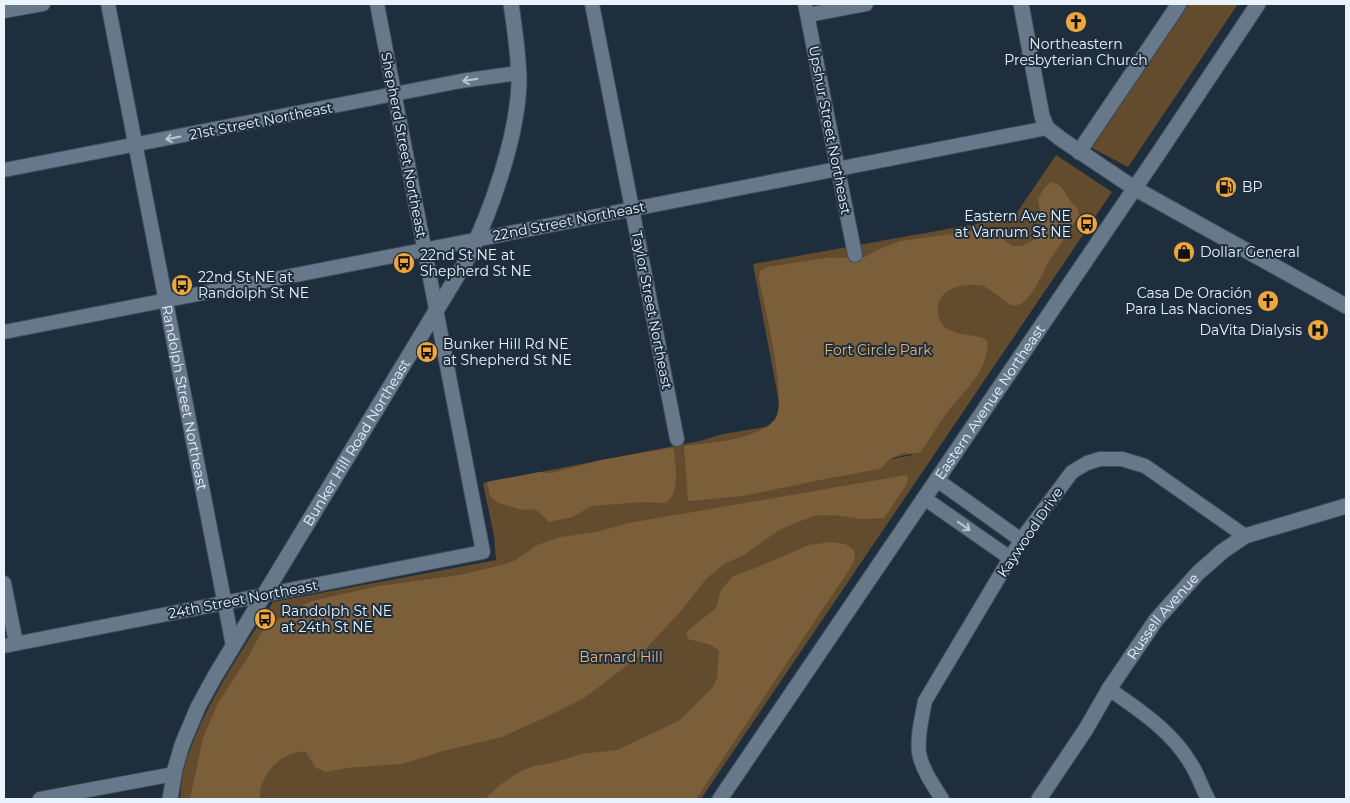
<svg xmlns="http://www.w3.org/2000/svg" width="1350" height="803" font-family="Montserrat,sans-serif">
  <rect width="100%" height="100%" fill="#1f2e3d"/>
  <!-- green -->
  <g fill="#634b2d" fill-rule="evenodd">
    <polygon points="1189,4 1238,4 1128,167 1092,148"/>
    <path d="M 1056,155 L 1112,192 L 701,799 L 180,799 C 181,791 181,781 183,772 C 200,711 239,655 273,602 L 496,560 L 494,536 L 483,483 L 700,441 L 723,434 L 783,424 L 753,264 L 1014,217 ZM 912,455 L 730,491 L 729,490 L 912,454 Z"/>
  </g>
  <!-- forest -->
  <g fill="#7b5f3b">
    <path d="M 1052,182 C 1063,185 1065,194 1071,202 C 1075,207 1079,208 1079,215 C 1070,230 1061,244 1051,258 C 1043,270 1029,311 1011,305 L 984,286 C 966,282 935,288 938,312 C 938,317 941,325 946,328 C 959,337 974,333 987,340 C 991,367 964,391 949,410 C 939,423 930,438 921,452 L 909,454 L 905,452 L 889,460 L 880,469 L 830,478 L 742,496 L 692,501 L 688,500 L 684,446 C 709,443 759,440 775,419 C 788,402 764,303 759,279 L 760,271 L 767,267 L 826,258 L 865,257 L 879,249 L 901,241 L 985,229 L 996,233 L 1012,246 L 1021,246 L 1038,238 L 1042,223 L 1038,199 L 1045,187 Z"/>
    <path d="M 670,448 L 674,449 C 675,465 681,492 666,503 L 644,502 L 591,506 L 573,517 L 549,522 L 538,511 L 531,509 L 522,510 L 498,503 L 490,496 L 487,482 L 491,481 L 540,472 L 552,473 L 601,460 Z"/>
    <path d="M 907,475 L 908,479 L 905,487 L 884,518 L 861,519 L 833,515 L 813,516 L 779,530 L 744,555 L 724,564 L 706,579 L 682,610 L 637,658 L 584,698 L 544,718 L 502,737 L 443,751 L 402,764 L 347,768 L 325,772 L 315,767 L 306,752 C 283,748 257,778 260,799 L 190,799 L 203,738 L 218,703 L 247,659 L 261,633 L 266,628 L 291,610 L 312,601 L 379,586 L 460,575 L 505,564 L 516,560 L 537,545 L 561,537 L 596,532 L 629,523 Z"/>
    <polygon points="831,542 845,544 854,550 855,558 851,567 696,799 485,799 501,784 521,771 534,766 556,762 581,754 617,750 680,720 713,687 717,678 719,651 711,645 688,639 686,632 716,608 721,590 733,576 753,569 809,545"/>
  </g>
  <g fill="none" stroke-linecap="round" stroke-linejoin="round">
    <!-- street casing -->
    <g stroke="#3e4b58" stroke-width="16">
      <g id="street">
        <path id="s1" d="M 108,4 L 233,646"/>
        <polyline points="592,4 677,439"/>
        <polyline points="805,4 855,255"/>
        <polyline points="4,11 43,4"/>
        <polyline points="808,15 866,4"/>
        <polyline points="4,170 461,81 518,73"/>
        <polyline points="4,332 1047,128"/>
        <polyline points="937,480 1021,540"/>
        <polyline points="924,498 1010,558"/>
        <polyline points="4,583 16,643"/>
        <polyline points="4,646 483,552 377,4"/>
        <path d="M 1109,689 C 1139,710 1172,731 1191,764 C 1198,775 1202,788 1208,799"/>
        <polyline points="40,799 174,774"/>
        <path d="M 942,799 C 933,785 922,769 919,753 C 917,736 922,717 925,701 L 1021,540 L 1072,472 L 1087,463 L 1100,459 L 1122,459 L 1145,466 L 1245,536"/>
      </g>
    </g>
    <!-- secondary casing -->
    <g stroke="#3e4b58" stroke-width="17">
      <g id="secondary">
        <polyline points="1021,4 1042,116 1047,128 1061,139 1134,188 1346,306"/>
        <polyline points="1079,152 1179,4"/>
        <path id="s2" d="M 170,799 L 175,769 L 182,745 L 198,707 L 215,676 L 465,263 C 490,216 517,138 519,84 C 519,57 515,30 511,4"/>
        <path id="s3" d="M 720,799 L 1158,154 L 1258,4"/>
        <path id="s4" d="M 1039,799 L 1086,729 L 1109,689 L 1156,620 L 1198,573 L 1223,551 L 1245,536 L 1346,506"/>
      </g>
    </g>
    <!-- street -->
    <use href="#street" stroke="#67788a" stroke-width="14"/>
    <!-- secondary -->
    <use href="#secondary" stroke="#67788a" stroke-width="15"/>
  </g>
  <!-- one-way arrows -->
  <defs><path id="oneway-shaft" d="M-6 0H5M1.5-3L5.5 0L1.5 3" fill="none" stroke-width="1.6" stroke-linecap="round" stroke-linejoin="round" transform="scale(1.25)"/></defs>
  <g stroke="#bcc8d5">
    <use href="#oneway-shaft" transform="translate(470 80) rotate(170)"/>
    <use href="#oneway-shaft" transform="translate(173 138) rotate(169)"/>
    <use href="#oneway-shaft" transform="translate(964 526) rotate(35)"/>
  </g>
  <!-- icons -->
  <defs>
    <g id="church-disc" transform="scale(1.125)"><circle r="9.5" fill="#efa73d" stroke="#1f2e3d"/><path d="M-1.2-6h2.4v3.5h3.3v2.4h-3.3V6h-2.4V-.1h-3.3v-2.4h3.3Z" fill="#111"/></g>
    <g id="fuel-disc" transform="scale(1.125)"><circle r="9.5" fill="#efa73d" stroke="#1f2e3d"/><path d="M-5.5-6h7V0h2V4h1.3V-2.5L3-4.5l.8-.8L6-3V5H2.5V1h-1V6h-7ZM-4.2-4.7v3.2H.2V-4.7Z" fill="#111"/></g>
    <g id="bus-disc" transform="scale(1.125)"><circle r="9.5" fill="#efa73d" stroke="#1f2e3d"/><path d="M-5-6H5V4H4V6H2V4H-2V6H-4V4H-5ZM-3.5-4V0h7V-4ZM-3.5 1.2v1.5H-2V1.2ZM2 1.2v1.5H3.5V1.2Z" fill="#111"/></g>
    <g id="shop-disc" transform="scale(1.125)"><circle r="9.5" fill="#efa73d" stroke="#1f2e3d"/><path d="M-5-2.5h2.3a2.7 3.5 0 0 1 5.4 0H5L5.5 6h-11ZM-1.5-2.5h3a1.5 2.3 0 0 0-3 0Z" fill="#111"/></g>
    <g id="hospital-disc" transform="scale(1.125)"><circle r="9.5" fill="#efa73d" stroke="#1f2e3d"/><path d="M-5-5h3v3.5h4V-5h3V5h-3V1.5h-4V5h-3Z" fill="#111"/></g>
  </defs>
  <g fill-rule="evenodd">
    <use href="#church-disc" x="1076" y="22"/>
    <use href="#fuel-disc" x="1226" y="187"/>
    <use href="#bus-disc" x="1087" y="224"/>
    <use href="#shop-disc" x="1184" y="252"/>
    <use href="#bus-disc" x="404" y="263"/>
    <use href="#bus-disc" x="182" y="285"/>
    <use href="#church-disc" x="1268" y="301"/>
    <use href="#hospital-disc" x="1318" y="330"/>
    <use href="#bus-disc" x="427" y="352"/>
    <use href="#bus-disc" x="265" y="619"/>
  </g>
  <g text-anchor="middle" stroke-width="4" stroke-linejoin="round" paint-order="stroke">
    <!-- poi labels -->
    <g font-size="14" fill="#e9f3fd" stroke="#1f2e3d" text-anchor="start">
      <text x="1076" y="49" text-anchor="middle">Northeastern<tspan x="1076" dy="16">Presbyterian Church</tspan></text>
      <text x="1242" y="192">BP</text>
      <text x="1071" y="221" text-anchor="end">Eastern Ave NE<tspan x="1071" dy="16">at Varnum St NE</tspan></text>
      <text x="1200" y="257">Dollar General</text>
      <text x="420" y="260">22nd St NE at<tspan x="420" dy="16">Shepherd St NE</tspan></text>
      <text x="198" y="282">22nd St NE at<tspan x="198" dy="16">Randolph St NE</tspan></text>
      <text x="1252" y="298" text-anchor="end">Casa De Oración<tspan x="1252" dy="16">Para Las Naciones</tspan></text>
      <text x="1302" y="335" text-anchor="end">DaVita Dialysis</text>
      <text x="443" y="349">Bunker Hill Rd NE<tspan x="443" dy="16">at Shepherd St NE</tspan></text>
      <text x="281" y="616">Randolph St NE<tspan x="281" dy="16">at 24th St NE</tspan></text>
    </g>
    <!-- street labels -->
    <g font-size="14" fill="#e9f3fd" stroke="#1f2e3d">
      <text transform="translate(261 121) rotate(-11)" y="5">21st Street Northeast</text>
      <text transform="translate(830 130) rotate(79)" y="5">Upshur Street Northeast</text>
      <text transform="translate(404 145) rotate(79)" y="5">Shepherd Street Northeast</text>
      <text transform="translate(569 221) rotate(-11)" y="5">22nd Street Northeast</text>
      <text transform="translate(652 310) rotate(79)" y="5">Taylor Street Northeast</text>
      <text dy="5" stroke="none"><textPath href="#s1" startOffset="401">Randolph Street Northeast</textPath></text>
      <text dy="5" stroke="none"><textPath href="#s3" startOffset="480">Eastern Avenue Northeast</textPath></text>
      <text dy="5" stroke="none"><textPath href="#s2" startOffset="405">Bunker Hill Road Northeast</textPath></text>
      <text transform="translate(1030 532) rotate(-56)" y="5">Kaywood Drive</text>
      <text transform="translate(243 599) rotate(-11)" y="5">24th Street Northeast</text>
      <text dy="5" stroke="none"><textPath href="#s4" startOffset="221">Russell Avenue</textPath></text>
    </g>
    <!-- park labels -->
    <g font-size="14" fill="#e5b77c" stroke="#1f2e3d">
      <text x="878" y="355">Fort Circle Park</text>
      <text x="621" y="662">Barnard Hill</text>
    </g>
  </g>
  <!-- border -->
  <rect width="1350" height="803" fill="none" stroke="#e9f3fd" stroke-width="10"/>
</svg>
